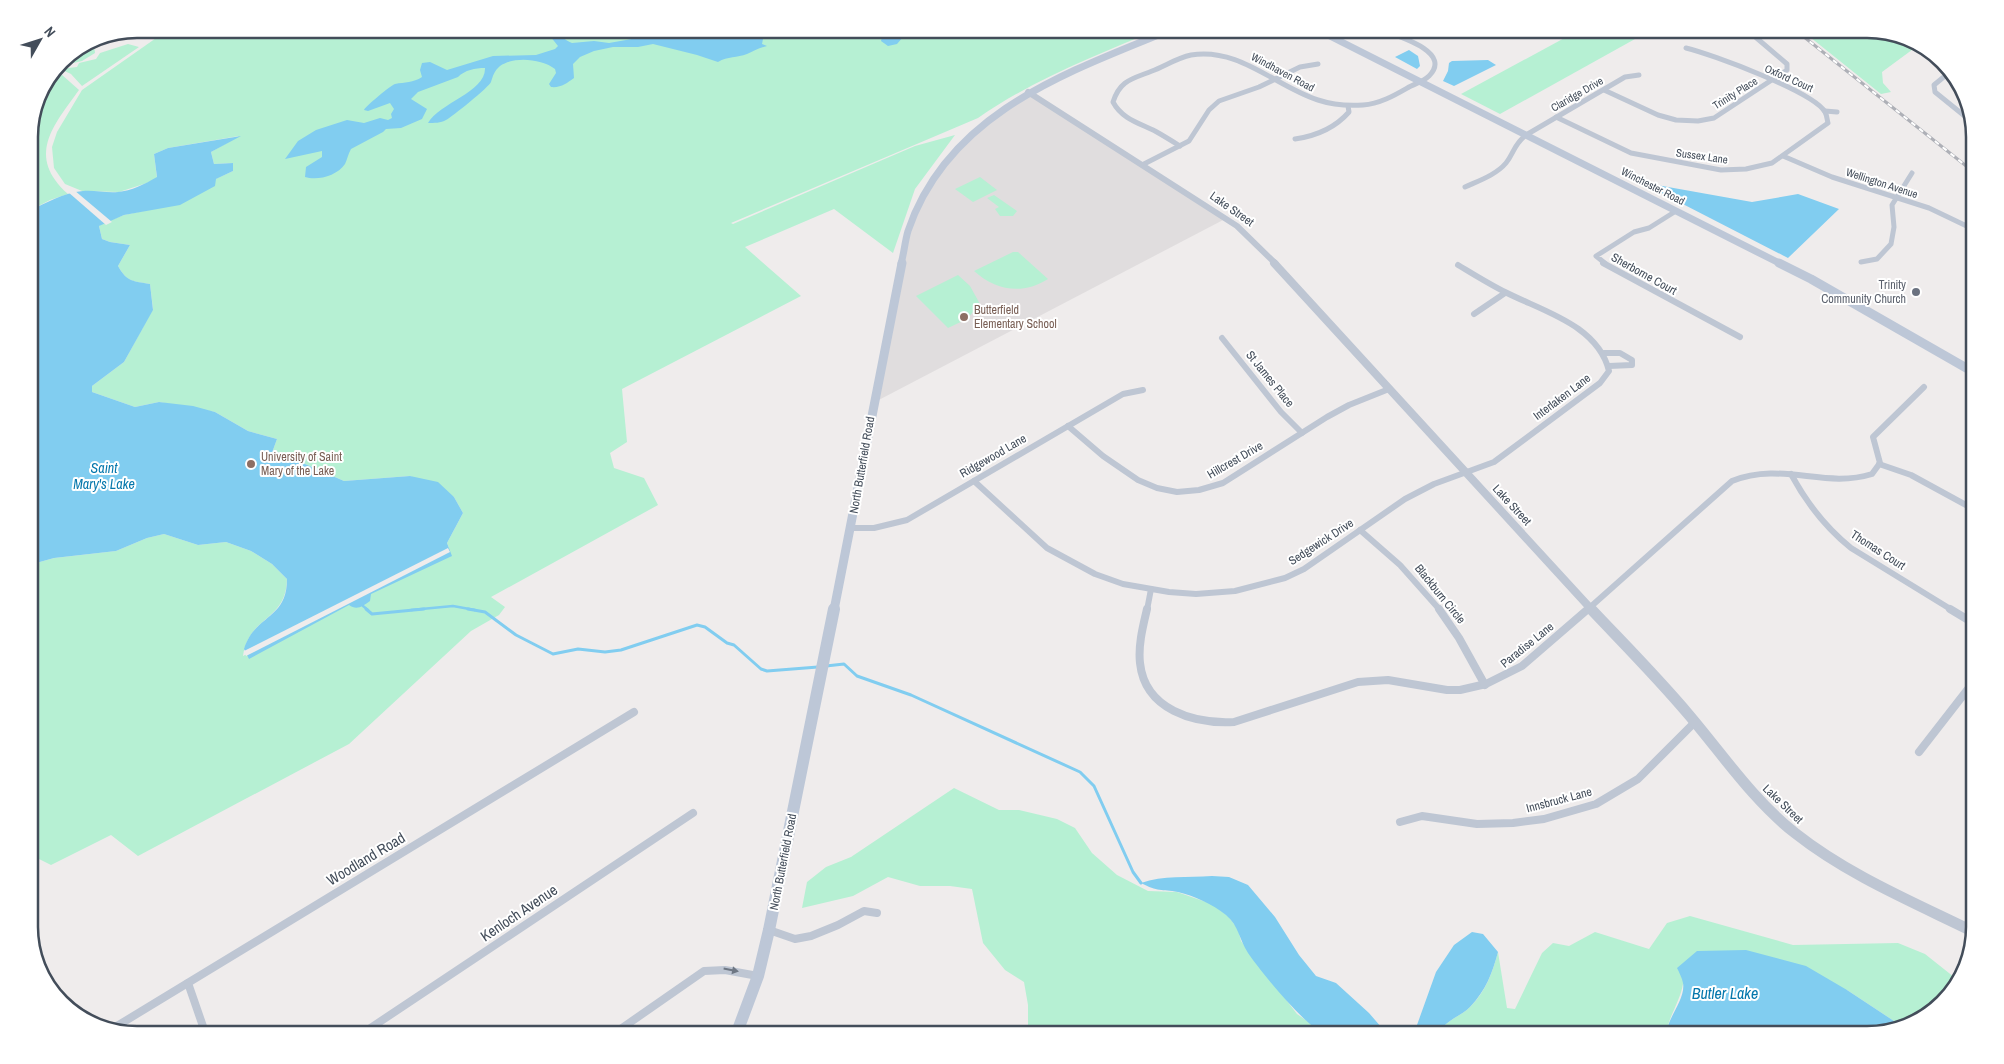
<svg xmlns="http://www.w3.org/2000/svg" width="2004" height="1064" font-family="'Archivo Narrow',sans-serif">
  <rect width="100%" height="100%" fill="#efecec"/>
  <!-- education -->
  <polygon fill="#e0ddde" points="1028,92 1225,219 873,403 908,231 937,170 970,133"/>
  <!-- green -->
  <g fill="#b6f0d3">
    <path d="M 169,29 L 1159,29 C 1097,55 1034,79 978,118 L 731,223 L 733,224 L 915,146 L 955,135 L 915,189 L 893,253 L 834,209 L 745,247 L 801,296 L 622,389 L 627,442 L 610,453 L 614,468 L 644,478 L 658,505 L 491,597 L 505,607 L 499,615 L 471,631 L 349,744 L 138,856 L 111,835 L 51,865 L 29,854 L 29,565 L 54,558 L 116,551 L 147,538 L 164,534 L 198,545 L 226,542 L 251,551 L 272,564 L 287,579 C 286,622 249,615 243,656 L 449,548 L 447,543 L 463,513 L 454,497 L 410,476 L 344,481 L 273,450 L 277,439 L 248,431 L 215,412 L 159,402 L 135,407 L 92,392 L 92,386 L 124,362 L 153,309 L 150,284 C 132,281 127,282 118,266 L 130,245 L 110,242 L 102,239 L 99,226 L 101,224 L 124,215 L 148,210 L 233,171 L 233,163 L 214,164 L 211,152 L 239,136 L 168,148 L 154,154 L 157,178 L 147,183 L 119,192 L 82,191 L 65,184 L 54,168 L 52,147 L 57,132 L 82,90 Z"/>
    <polygon points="1581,29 1653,29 1500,114 1461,94"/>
    <polygon points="1800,29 1868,29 1915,40 1920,44 1882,72 1883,83 1891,92 1881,94"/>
    <polygon points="101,36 94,44 95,53 82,61 56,67 60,60 95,37"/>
    <polygon points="128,44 139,47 82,86 71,74 60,69 77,67 79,63 96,59 100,53"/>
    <path d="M 54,70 L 61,74 L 79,90 C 53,126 26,156 68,194 L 50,200 L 29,211 L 29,130 L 40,89 Z"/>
    <polygon points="980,177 997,190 973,202 955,189"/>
    <polygon points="994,195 1017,211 1013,216 1000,216 995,209 999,207 987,198"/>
    <path d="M 1013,252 L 1018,252 L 1048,279 C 1023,295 996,291 974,271 Z"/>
    <polygon points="958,275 970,286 980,304 967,319 948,328 916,296"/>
    <polygon points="954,788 999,810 1019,810 1057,819 1075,828 1092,853 1117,875 1148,891 1177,892 1212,904 1228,916 1238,929 1241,941 1297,1014 1327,1035 1028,1035 1028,1005 1024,982 1005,970 983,943 972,889 950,886 920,886 888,877 853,896 802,908 807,882 826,867 851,857"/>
    <path d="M 1690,916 L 1793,945 L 1898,943 L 1925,954 L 1959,981 L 1927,1017 L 1900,1025 L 1847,990 L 1683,984 C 1680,1002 1668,1017 1666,1035 L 1442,1035 L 1442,1028 C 1451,1018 1462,1015 1470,1007 C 1486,991 1492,974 1498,952 L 1507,1008 L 1515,1009 L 1542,953 L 1553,943 L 1569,946 L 1595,932 L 1649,949 L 1667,923 Z"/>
  </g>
  <!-- water -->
  <g fill="#81cdf0">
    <path d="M 694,29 L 753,29 L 763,39 L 762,44 L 767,46 C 759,48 754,51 747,54 C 737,58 728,56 718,62 L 697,55 L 653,44 L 638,47 L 613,47 L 594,51 L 580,57 L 573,64 L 574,78 C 567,83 561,88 551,87 L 549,84 L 556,73 L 555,69 C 542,59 514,56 500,66 C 494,71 493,76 491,82 C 489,87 452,117 446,120 C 441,123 434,123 428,123 C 439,103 486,92 485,68 C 475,68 465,70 458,77 L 418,92 L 411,99 L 427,109 L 422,119 L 401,128 L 386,129 L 383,132 L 351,149 C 348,154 347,160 345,164 C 337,176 317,181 305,177 L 306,167 L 322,157 L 322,151 L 285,159 L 298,141 L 316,130 L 347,120 L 364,123 L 380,118 L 388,120 L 392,118 L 391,114 L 394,109 L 390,103 L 368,111 L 364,110 C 366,106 390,86 395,84 C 405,82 413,83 422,77 L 420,70 L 422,63 L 430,62 L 447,70 L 493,56 L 536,55 L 555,49 L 558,46 L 550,36 C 562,33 562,39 572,43 L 594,41 L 609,43 L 643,37 L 658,39 L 671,37 Z"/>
    <polygon points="866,29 897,29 903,37 897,44 888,46 881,41 882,37"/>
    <polygon points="1409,50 1418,56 1420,66 1417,69 1395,57"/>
    <polygon points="1488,60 1496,65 1454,86 1443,81 1448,71 1449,63 1452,61"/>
    <path d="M 241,136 L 211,152 L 214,164 L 233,163 L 233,171 L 216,179 L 215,186 L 180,205 L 124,215 L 99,226 L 102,239 L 110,242 L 130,245 L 118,266 C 127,282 133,281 150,284 L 153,310 L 124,362 L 92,386 L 92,392 L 135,407 L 159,402 L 193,406 L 215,412 L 248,431 L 277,439 L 273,450 L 344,481 L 410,476 L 438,482 L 454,497 L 463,513 L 447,543 L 452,556 L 371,594 L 370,601 C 363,606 357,611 349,605 L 249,659 L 244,649 C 255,614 287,620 287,579 L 272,564 L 251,551 L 226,542 L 198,545 L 164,534 L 147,538 L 116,551 L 54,558 L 29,565 L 29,211 C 46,203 63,193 83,191 C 94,190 106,193 118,192 C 131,191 145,184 157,177 L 154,154 L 168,148 Z"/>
    <polygon points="1640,182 1752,202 1798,194 1839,209 1788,258"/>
    <path d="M 1212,876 L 1229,877 L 1248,885 L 1275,917 L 1299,955 L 1316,976 L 1336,983 L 1369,1013 L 1388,1035 C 1376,1035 1336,1038 1327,1035 C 1307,1029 1261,972 1248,953 C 1239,939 1239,926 1226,915 C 1212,904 1195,896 1178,892 C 1161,889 1158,892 1141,883 C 1163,875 1188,878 1212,876 Z"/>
    <path d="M 1472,932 L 1483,934 L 1498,952 C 1492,974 1486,990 1470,1007 C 1462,1015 1451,1018 1442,1028 L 1442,1035 L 1405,1035 L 1417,1025 L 1436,972 L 1454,945 Z"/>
    <path d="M 1746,950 L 1806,966 L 1847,990 L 1900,1025 L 1868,1035 L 1666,1035 C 1667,1018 1686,999 1683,983 C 1682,978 1679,972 1677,968 L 1697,951 Z"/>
  </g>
  <!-- pier -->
  <g fill="#efecec">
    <polygon points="74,190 112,222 106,225 68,192"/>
    <polygon points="448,548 450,552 246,656 244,651"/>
  </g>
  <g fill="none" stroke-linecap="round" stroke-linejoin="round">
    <!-- stream-far1 -->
    <g stroke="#81cdf0" stroke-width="2.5">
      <polyline points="363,606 368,610"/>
      <polyline points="411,610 453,606 475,610"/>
    </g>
    <!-- stream -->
    <g stroke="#81cdf0" stroke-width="3">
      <polyline points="366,609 372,614 424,609"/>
      <polyline points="468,609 485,612 516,635 553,654 578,649 605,652 621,650 697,625 705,627 727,643 734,645 761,669 767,671 818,667"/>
      <polyline points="826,666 844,664 857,676 911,695 1080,772 1094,786 1133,872 1141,883"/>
    </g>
    <!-- minor-far2 -->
    <g stroke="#bec6d3" stroke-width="5">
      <polyline points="1294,29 1300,31 1308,29"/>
      <polyline points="1951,71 1934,85 1935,92 1972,122"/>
      <polyline points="1604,90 1658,115 1676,120 1698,121 1714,118 1787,70 1787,64 1746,29"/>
      <polyline points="1825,111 1837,112"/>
      <path d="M 1556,117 L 1631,153 L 1721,170 L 1746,169 L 1772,163 L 1828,123 C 1827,120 1827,115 1825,112 C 1814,92 1711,54 1686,48"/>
      <path d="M 1295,139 C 1316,136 1335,128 1349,112 L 1348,106"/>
      <path d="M 1180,146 C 1172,141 1164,136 1155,131 C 1139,123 1122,119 1113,102 C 1120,80 1132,79 1152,71 C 1165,66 1177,58 1191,55 C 1239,47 1275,86 1318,100 C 1333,105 1348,106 1363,105 C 1380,104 1395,95 1409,87 C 1415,84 1424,81 1429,76 C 1454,51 1394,35 1378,29"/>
      <polyline points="1783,156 1832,177 1929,208 1975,230"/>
      <polyline points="1142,165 1189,141 1209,110 1219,101 1259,87 1300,67 1318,64"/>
      <path d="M 1465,187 C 1478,181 1496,175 1506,163 C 1514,153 1514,144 1526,135 L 1625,77 L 1639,75"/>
      <polyline points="1861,262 1877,259 1891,244 1894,227 1892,205 1912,173"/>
      <polyline points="1606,264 1596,256 1634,232 1649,228 1676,211"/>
    </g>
    <!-- minor-far1 -->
    <g stroke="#bec6d3" stroke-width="6">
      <polyline points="1603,263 1740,337"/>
      <polyline points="1474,314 1505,293"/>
      <polyline points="1222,338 1281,412 1302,433"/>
      <polyline points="1604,353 1620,353 1632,360 1632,365 1609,366"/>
      <polyline points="1068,426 1103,456 1138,480 1157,488 1177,492 1199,490 1223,483 1327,417 1349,405 1389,389"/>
      <polyline points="1879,464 1911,475 1975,510"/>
      <path d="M 1791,474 C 1807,504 1825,527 1851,548 L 1952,610"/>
      <path d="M 974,481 L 1047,548 L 1095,574 L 1123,584 L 1169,592 L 1196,594 L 1235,591 L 1285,578 L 1304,569 L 1405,499 L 1434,484 L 1494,462 L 1600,383 L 1609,371 C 1598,325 1542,311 1505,292 C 1489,284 1473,274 1458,265"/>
      <polyline points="850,528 874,528 907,520 1123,394 1143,390"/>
      <polyline points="1360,530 1400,565 1440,610"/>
      <polyline points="1147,610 1151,589"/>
      <path d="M 1587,610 L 1732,481 C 1782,461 1824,489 1872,474 L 1880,463 L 1873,437 L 1924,387"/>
    </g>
    <!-- minor -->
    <g stroke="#bec6d3" stroke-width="8">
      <path d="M 1147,609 C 1143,626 1138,645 1140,663 C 1145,710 1194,724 1234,722 L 1358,682 L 1388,680 L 1447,690 L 1460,690 L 1486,684 L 1522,666 L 1588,609"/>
      <polyline points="1439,609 1459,638 1485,685"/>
      <polyline points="1950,609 1975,624"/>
      <polyline points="1919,752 1975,680"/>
      <polyline points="1400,822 1422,816 1477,824 1513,823 1544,819 1596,804 1638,779 1695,722"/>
      <polyline points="769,930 795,939 811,936 838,925 864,911 877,913"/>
      <polyline points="188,983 206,1035"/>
      <polyline points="112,1029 634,712"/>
      <polyline points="360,1035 693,813"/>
      <polyline points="612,1035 704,971 725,970 758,976"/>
    </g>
    <!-- tertiary-far2 -->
    <polyline stroke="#bec6d3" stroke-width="6" points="1028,92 1237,226 1276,264"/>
    <!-- tertiary-far1 -->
    <polyline stroke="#bec6d3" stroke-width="8" points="1274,263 1592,610"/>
    <!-- tertiary -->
    <path stroke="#bec6d3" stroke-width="11" d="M 1591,609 C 1624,644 1658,678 1689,715 C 1723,755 1753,800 1795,833 C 1848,875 1913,902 1974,932"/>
    <!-- secondary-far2 -->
    <g stroke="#bdc7d7" stroke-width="7">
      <polyline points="1316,29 1781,264"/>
      <path d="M 901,264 C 904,253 905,241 908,231 C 948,112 1068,72 1173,29"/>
    </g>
    <!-- secondary-far1 -->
    <g stroke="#bdc7d7" stroke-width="9">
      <polyline points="1779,263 1811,279 1975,373"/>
      <polyline points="834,610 902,263"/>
    </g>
    <!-- secondary -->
    <polyline stroke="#bdc7d7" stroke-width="12" points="736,1035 758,976 769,930 834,609"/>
    <!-- rail casing -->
    <g stroke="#aeb0b7" stroke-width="3">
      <polyline id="rail" points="1794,29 1975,173"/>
    </g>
    <!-- rail -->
    <use href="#rail" stroke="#fff" stroke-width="2" stroke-dasharray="5" stroke-linecap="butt"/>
  </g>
  <!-- one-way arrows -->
  <defs><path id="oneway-solid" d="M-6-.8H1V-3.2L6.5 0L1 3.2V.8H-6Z" transform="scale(1.25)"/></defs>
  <use fill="#6e7784" href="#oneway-solid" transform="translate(731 970) rotate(11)"/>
  <!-- markers -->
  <circle fill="#6b7280" stroke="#fff" stroke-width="2" cx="1916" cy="292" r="5"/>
  <g fill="#8d6e63" stroke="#fff" stroke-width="2">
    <circle cx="964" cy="317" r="5"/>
    <circle cx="251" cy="464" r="5"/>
  </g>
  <g text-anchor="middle" stroke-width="4" stroke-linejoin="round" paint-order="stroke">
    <!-- far-street labels -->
    <g font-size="11" fill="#434d5a" stroke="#fff">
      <text transform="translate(1283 72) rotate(28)" y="4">Windhaven Road</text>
      <text transform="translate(1789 78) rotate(24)" y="4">Oxford Court</text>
      <text transform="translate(1735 93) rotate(-32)" y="4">Trinity Place</text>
      <text transform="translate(1577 94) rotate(-30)" y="4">Claridge Drive</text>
      <text transform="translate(1702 156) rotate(8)" y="4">Sussex Lane</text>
      <text transform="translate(1882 183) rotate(18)" y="4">Wellington Avenue</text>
      <text transform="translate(1653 186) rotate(27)" y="4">Winchester Road</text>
    </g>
    <!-- street labels -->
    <g font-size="12" fill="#434d5a" stroke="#fff">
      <text transform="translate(1232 209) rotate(35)" y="4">Lake Street</text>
      <text transform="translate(1644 274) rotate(29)" y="4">Sherborne Court</text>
      <text transform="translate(1270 379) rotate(51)" y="4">St James Place</text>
      <text transform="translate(1562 397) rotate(-37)" y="4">Interlaken Lane</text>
      <text transform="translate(993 456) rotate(-30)" y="4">Ridgewood Lane</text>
      <text transform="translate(1235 460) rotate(-30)" y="4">Hillcrest Drive</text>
      <text transform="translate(862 465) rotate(-80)" y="4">North Butterfield Road</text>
      <text transform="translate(1512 505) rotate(47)" y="4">Lake Street</text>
      <text transform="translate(1321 542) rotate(-33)" y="4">Sedgewick Drive</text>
      <text transform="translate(1878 550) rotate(33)" y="4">Thomas Court</text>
      <text transform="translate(1440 594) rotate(51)" y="4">Blackburn Circle</text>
      <text transform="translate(1527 645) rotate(-39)" y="4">Paradise Lane</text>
      <text transform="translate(1559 800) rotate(-15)" y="4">Innsbruck Lane</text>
      <text transform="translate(1783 804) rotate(44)" y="4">Lake Street</text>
      <text transform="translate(783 862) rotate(-79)" y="4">North Butterfield Road</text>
    </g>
    <!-- worship labels -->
    <g font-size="12" fill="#5b616d" stroke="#fff" text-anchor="end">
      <text x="1906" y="289">Trinity<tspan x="1906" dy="14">Community Church</tspan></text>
    </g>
    <!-- education labels -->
    <g font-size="12" fill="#785e54" stroke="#fff" text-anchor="start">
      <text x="974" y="314">Butterfield<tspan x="974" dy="14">Elementary School</tspan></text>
      <text x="261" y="461">University of Saint<tspan x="261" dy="14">Mary of the Lake</tspan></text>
    </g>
    <!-- water labels -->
    <g font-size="14" font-style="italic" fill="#0477ac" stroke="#fff">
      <text x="104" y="473">Saint<tspan x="104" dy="16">Mary's Lake</tspan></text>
    </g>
    <!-- near-street labels -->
    <g font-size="15" fill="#434d5a" stroke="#fff">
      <text transform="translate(366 859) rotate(-31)" y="5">Woodland Road</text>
      <text transform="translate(519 913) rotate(-34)" y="5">Kenloch Avenue</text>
    </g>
    <!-- near-water labels -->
    <g font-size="16" font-style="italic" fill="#0477ac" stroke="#fff">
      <text x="1725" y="999">Butler Lake</text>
    </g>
  </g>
  <!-- crop -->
  <path d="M0 0H2004V1064H0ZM137 38H1867A99 99 0 0 1 1966 137V927A99 99 0 0 1 1867 1026H137A99 99 0 0 1 38 927V137A99 99 0 0 1 137 38Z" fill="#fff" fill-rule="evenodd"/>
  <path fill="none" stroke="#434d5a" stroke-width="2.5" d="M137 38H1867A99 99 0 0 1 1966 137V927A99 99 0 0 1 1867 1026H137A99 99 0 0 1 38 927V137A99 99 0 0 1 137 38Z"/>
  <!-- north arrow -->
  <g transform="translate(40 40) rotate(51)" stroke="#ffffff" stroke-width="4" paint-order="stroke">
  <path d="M0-4L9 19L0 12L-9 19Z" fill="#434d5a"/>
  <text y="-8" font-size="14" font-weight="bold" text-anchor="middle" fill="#434d5a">N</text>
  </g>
</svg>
